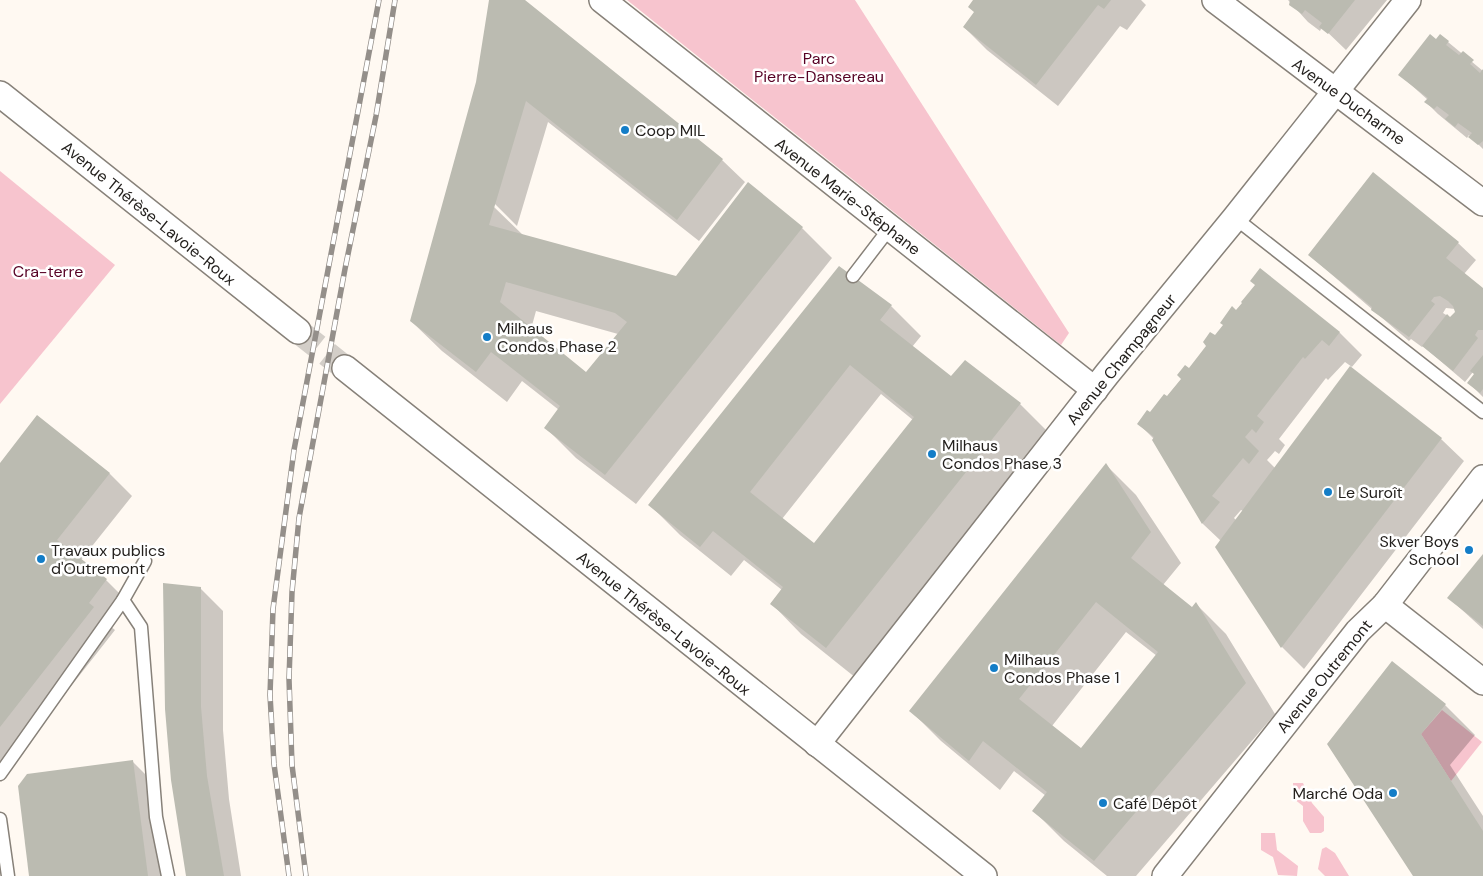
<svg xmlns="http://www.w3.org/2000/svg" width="1483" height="876" font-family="'DM Sans',sans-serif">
  <rect width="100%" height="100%" fill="#fff9f2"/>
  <!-- green -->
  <g fill="#f7c4ce">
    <polygon points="627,0 855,0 1069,333 1061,345"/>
    <polygon points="0,171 115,265 0,404"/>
    <polygon points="1442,710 1482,742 1451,781 1421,734"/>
    <polygon points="1293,783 1303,783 1312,803 1324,817 1324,831 1321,833 1310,833 1303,821 1303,806 1294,799"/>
    <polygon points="1261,833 1275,833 1277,850 1298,866 1297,876 1278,875 1273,857 1261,850"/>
    <polygon points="1326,847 1335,853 1349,876 1325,876 1318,869 1322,849"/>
  </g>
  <!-- shadow -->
  <g fill="#0003" fill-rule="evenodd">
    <path d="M 490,0 L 523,0 L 722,160 L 745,182 L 699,241 L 548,122 L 517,226 L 493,202 L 493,206 L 524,236 L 676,278 L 802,228 L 832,258 L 636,504 L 576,458 L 546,428 L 559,410 L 522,381 L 507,402 L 442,351 L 411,321 L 477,82 ZM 536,311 L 618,334 L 586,374 L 531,329 Z"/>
    <polygon points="975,0 1141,0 1146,5 1127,30 1120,26 1058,106 987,50 964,27 975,13"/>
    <polygon points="1288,0 1387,0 1346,50 1322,27 1320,31 1308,22"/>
    <polygon points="1436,41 1448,42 1483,71 1483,149 1469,135 1467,138 1438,114 1426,102 1428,100 1400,75"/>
    <path d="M 1458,243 L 1476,260 L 1464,274 L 1483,289 L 1483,397 L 1469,383 L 1476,374 L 1473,372 L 1465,382 L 1423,346 L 1422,347 L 1411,339 L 1409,341 L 1309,255 ZM 1446,308 L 1455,309 L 1456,313 L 1451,318 L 1443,313 Z"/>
    <path d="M 1261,270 L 1340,333 L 1362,355 L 1351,368 L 1441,439 L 1464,461 L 1304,669 L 1282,647 L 1216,547 L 1221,541 L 1203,524 L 1154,439 L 1139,424 L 1167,397 L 1236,312 L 1256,285 ZM 1345,362 L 1352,367 L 1275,468 L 1267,460 L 1275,451 L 1279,454 L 1285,445 L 1279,439 L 1326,378 L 1328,380 ZM 1241,510 L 1243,511 L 1236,520 L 1234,518 Z"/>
    <path d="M 891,306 L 921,336 L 912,347 L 952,378 L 1020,404 L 1050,434 L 856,678 L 801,634 L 771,603 L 782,590 L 744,560 L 731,576 L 680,535 L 650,505 ZM 881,394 L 913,420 L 814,545 L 782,519 Z"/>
    <polygon points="37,417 110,474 132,496 81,560 106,580 128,602 110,626 115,630 0,777 0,465"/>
    <path d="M 1106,465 L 1136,495 L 1181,563 L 1163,585 L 1192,608 L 1196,604 L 1226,634 L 1275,714 L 1136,876 L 1107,876 L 1064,841 L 1034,811 L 1046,796 L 1014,771 L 1000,790 L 941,741 L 911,711 ZM 1126,632 L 1157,656 L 1081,749 L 1052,726 Z"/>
    <polygon points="1483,556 1483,629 1449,598"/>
    <polygon points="164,585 200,588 223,611 223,730 229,799 241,876 187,876 172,779 164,646"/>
    <polygon points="1393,663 1445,705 1475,735 1450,765 1483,816 1483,876 1414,876"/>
    <polygon points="133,762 155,784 167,876 31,876"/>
  </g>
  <!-- building -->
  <g fill="#bbbbb1" fill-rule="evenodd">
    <path d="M 489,0 L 525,0 L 723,159 L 677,220 L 526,101 L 489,225 L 676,276 L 748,182 L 803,227 L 605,475 L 544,428 L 560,406 L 491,352 L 476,372 L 410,321 L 476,82 ZM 506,282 L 615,313 L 627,322 L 586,372 L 500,302 Z"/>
    <polygon points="973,0 1111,0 1104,9 1098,5 1036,85 963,27 974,12 968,7"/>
    <polygon points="1290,0 1355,0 1328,34 1319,27 1322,23 1305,10 1302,14 1289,5"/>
    <polygon points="1430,34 1436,39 1440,34 1449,41 1446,45 1459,55 1463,51 1474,60 1470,64 1480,73 1483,69 1483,141 1478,145 1468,137 1472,133 1458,123 1455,127 1445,119 1449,115 1437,106 1434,109 1424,102 1428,98 1398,75"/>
    <polygon points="1373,172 1459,242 1446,258 1483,288 1483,330 1478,330 1475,335 1478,338 1453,371 1422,346 1447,314 1450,317 1455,312 1453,306 1448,301 1440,296 1434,297 1431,301 1435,304 1409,337 1371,310 1372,307 1308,255"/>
    <path d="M 839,266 L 892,305 L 880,320 L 951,376 L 965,360 L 1021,403 L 826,648 L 770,604 L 783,587 L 713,531 L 700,547 L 648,505 ZM 850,365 L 914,417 L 814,543 L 750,492 Z"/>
    <polygon points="1260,268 1340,332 1329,346 1322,340 1305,359 1303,357 1257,416 1264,422 1256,433 1252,429 1245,437 1259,451 1249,464 1243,458 1212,496 1220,502 1202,524 1152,440 1154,437 1137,424 1147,410 1150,412 1164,394 1167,396 1181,379 1177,375 1185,365 1189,368 1206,346 1203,342 1210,332 1215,335 1223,325 1220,323 1232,306 1236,310 1242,303 1241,302 1255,285 1250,281"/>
    <polygon points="1483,355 1483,389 1480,393 1467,383 1474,374 1470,371"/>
    <polygon points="1350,366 1442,438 1281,648 1215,547"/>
    <polygon points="37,415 110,473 57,540 107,579 89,603 94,607 0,727 0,463"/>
    <path d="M 1106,463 L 1151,532 L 1131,558 L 1192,607 L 1196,602 L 1246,683 L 1094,861 L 1032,811 L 1047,792 L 983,741 L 969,761 L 909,711 ZM 1096,602 L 1158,652 L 1081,748 L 1019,699 Z"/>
    <polygon points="1483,554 1483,626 1447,598"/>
    <polygon points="163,583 201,587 201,707 207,776 224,876 186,876 171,780 165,709"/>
    <polygon points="1392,661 1446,704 1421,734 1483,831 1483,876 1413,876 1327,744"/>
    <polygon points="133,760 148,876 29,876 18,786 27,774"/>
  </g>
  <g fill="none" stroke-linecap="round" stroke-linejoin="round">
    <!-- street-tunnel -->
    <polyline stroke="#d3cec8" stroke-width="25" stroke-dasharray="25 12" stroke-linecap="butt" points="298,331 345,368"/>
    <!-- lane casing -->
    <g stroke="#878179" stroke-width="15">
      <g id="lane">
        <polyline points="1235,218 1483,412"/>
        <polyline points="853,276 889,229"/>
        <polyline points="123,600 141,627 156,817 168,876"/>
        <polyline points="0,774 123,600 145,561"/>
        <polyline points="0,819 8,876"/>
      </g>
    </g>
    <!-- street casing -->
    <g stroke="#878179" stroke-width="28">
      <g id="street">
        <polyline points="602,0 1095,390"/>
        <polyline points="1215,0 1483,203"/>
        <polyline points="0,94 298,331"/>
        <polyline points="345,368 984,876"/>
        <polyline points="1385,605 1483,682"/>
        <polyline points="817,744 1107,374 1235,218 1408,0"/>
        <polyline points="1165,876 1358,631 1385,605 1483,478"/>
      </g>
    </g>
    <!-- lane -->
    <use href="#lane" stroke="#fff" stroke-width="12"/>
    <!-- street -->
    <use href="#street" stroke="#fff" stroke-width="25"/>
    <!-- rail casing -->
    <g stroke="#948f8a" stroke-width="5.5">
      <g id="rail">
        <polyline points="289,876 274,764 270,695 273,609 294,450 379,0"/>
        <polyline points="306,876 292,765 289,679 292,592 299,518 345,269 376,116 395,0"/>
      </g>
    </g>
    <!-- rail -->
    <use href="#rail" stroke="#fff" stroke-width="4" stroke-dasharray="11" stroke-linecap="butt"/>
  </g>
  <!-- markers -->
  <g fill="#137dc7" stroke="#fff" stroke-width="2">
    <circle cx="625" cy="130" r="5"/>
    <circle cx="487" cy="337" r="5"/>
    <circle cx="932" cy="454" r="5"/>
    <circle cx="1328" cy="492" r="5"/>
    <circle cx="1469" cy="550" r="5"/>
    <circle cx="41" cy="559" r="5"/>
    <circle cx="994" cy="668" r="5"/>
    <circle cx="1393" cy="793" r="5"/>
    <circle cx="1103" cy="803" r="5"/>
  </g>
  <g text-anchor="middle" stroke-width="5" stroke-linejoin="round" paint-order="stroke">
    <!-- park labels -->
    <g font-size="16" fill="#570225" stroke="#fff">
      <text x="819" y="64">Parc<tspan x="819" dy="18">Pierre-Dansereau</tspan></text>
      <text x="48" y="277">Cra-terre</text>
    </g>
    <!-- street labels -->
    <g font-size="16" fill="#24211e" stroke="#fff">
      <text transform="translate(1349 101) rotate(36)" y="6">Avenue Ducharme</text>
      <text transform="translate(848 196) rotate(38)" y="6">Avenue Marie-Stéphane</text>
      <text transform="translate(149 213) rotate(39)" y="6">Avenue Thérèse-Lavoie-Roux</text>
      <text transform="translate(1121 359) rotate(-51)" y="6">Avenue Champagneur</text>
      <text transform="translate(664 623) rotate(39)" y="6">Avenue Thérèse-Lavoie-Roux</text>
      <text transform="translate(1324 676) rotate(-51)" y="6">Avenue Outremont</text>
    </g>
    <!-- poi labels -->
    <g font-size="16" fill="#24211e" stroke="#fff" text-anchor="start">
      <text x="635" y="136">Coop MIL</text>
      <text x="497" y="334">Milhaus<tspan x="497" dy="18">Condos Phase 2</tspan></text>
      <text x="942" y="451">Milhaus<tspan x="942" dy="18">Condos Phase 3</tspan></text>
      <text x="1338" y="498">Le Suroît</text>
      <text x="1459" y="547" text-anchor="end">Skver Boys<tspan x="1459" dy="18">School</tspan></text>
      <text x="51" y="556">Travaux publics<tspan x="51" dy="18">d'Outremont</tspan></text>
      <text x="1004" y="665">Milhaus<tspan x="1004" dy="18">Condos Phase 1</tspan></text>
      <text x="1383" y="799" text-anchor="end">Marché Oda</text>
      <text x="1113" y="809">Café Dépôt</text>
    </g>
  </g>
</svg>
